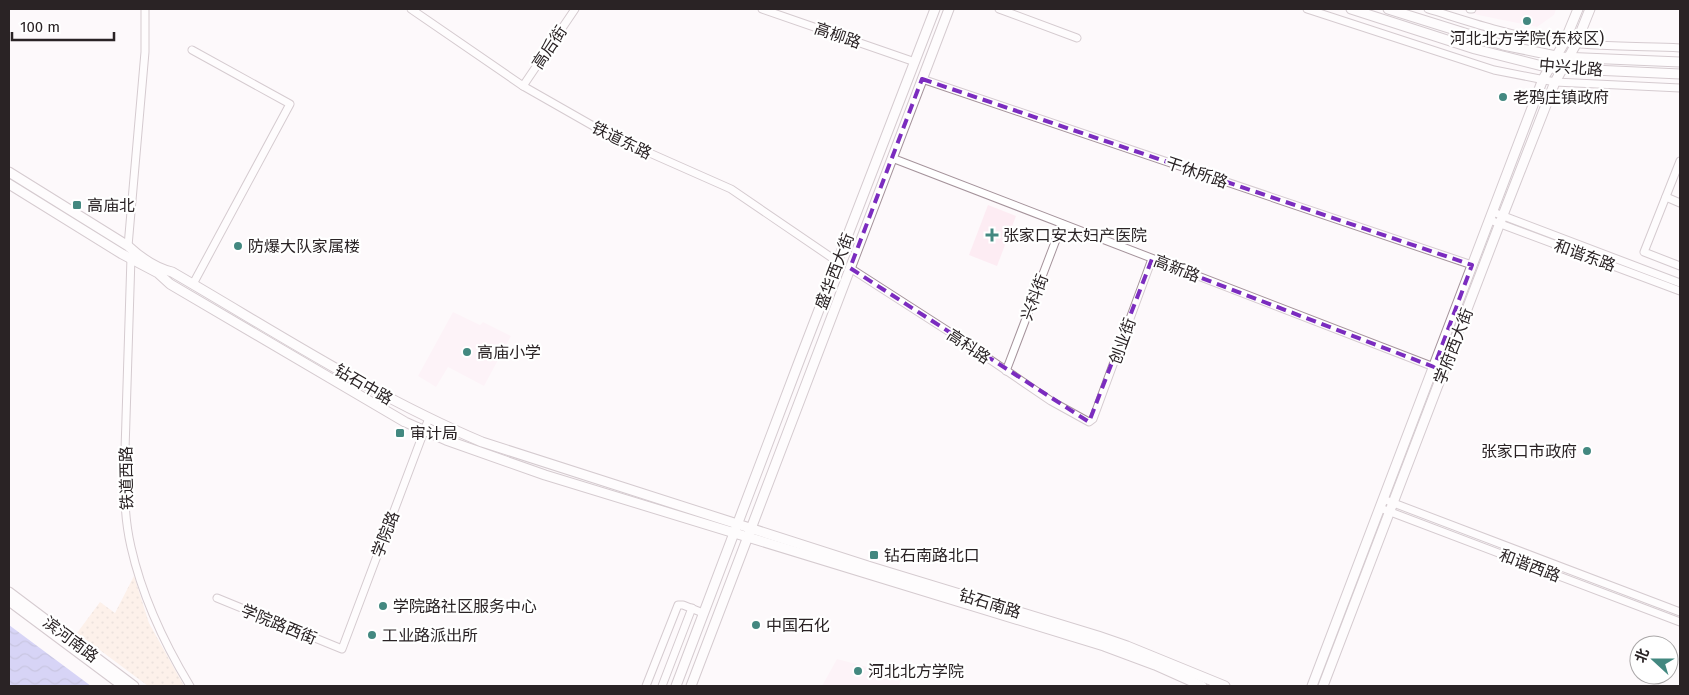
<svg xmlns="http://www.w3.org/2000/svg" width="1689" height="695" font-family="'Fira Sans','Noto Sans SC',sans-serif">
  <defs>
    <pattern id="grass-dots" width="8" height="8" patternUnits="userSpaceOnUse" patternTransform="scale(1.25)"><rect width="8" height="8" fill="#fce6d6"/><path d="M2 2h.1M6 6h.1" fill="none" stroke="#d8c5b8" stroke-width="1.8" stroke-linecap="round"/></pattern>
    <pattern id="water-waves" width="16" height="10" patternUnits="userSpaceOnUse" patternTransform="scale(1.25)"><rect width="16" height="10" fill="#a9a7f0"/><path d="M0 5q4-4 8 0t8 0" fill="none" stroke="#8a88c2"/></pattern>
  </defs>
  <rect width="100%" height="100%" fill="#fdf9fb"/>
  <!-- built -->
  <g fill="#fdecf3">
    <polygon points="1459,9 1556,9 1554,15 1537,27 1478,15"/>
    <polygon points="988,205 1016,216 997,266 969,255"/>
    <polygon points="453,312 480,325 483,322 511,336 484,386 448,367 436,387 418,376"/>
    <polygon points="837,659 902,676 899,686 822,686"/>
  </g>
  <!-- grass -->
  <polygon fill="url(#grass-dots)" points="134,576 149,623 184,686 148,686 77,633 100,602 115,613"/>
  <!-- water -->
  <polygon fill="url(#water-waves)" points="9,625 91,686 9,686"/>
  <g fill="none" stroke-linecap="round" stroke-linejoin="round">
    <!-- minor casing -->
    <g stroke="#a5939b" stroke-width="9">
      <g id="minor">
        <polyline points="411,9 523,86 609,135 731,189 838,262"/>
        <polyline points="762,9 915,62"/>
        <polyline points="999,9 1077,38"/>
        <polyline points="1307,9 1494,70 1555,82 1680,88"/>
        <path d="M 1428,9 C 1464,20 1501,33 1539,39 C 1585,47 1633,46 1680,48"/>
        <polyline points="1470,9 1472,9"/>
        <polyline points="192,50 290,104 193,284"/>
        <polyline points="922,79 1472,265"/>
        <polyline points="523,86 575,9"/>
        <polyline points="892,158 1434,367"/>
        <polyline points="1680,161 1644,252 1680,266"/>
        <polyline points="1666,197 1680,203"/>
        <polyline points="1493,212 1680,283"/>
        <polyline points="1490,220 1680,291"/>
        <polyline points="128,246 145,52 145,9"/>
        <path d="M 131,258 C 129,311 128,364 126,418 C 125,461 121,504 131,547 C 142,596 164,643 190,686"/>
        <polyline points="850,268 951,333 1051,401 1089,422 1093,419 1152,259"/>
        <polyline points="1006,371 1062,224"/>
        <polyline points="1383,499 1680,612"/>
        <polyline points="1380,508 1680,622"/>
        <polyline points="217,598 342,649 429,418"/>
        <polyline points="646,686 678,605 683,605 703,613"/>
        <polyline points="662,686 692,608"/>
      </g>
    </g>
    <!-- major casing -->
    <g stroke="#a5939b" stroke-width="11">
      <g id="major">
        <polyline points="1351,9 1475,49 1550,68 1680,74"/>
        <polyline points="1388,9 1503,45 1561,57 1680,62"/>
        <path d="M 9,172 L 128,246 C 141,258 155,268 172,272 C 274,331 373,396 482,442 L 871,567 L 1098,636 L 1127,646 L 1225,686"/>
        <polyline points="9,184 122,254 158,273 170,284 405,422 446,440 545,475 1104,646 1155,665 1202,686"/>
        <polyline points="9,592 134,686"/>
        <polyline points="9,601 123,686"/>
        <polyline points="676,686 800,359 935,9"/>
        <polyline points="691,686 949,9"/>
        <polyline points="1312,686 1543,79 1564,43 1578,9"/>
        <polyline points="1323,686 1503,215 1555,82 1576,44 1590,9"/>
      </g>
    </g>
    <!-- minor -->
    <use href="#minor" stroke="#fff" stroke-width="7"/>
    <!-- major -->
    <use href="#major" stroke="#fff" stroke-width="9"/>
  </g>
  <!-- marked area -->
  <path d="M0 0H1689V695H0ZM 922,79 L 1472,265 L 1434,367 L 1152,259 L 1089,422 L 850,268 Z" fill="#fdf9fb" fill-opacity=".55" fill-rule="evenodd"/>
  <path fill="none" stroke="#7b2cbf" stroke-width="4" stroke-dasharray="10 6" stroke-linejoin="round" d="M 922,79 L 1472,265 L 1434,367 L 1152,259 L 1089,422 L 850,268 Z"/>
  <!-- markers -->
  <g fill="#438880" stroke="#fff" stroke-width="2">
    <circle cx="1527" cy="21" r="5"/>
    <circle cx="1503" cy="97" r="5"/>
    <rect x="72" y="200" width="10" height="10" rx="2.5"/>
    <path d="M989.5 227.5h5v5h5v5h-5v5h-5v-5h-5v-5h5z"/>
    <circle cx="238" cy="246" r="5"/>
    <circle cx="467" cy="352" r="5"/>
    <rect x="395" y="428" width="10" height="10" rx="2.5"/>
    <circle cx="1587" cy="451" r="5"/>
    <rect x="869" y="550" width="10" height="10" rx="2.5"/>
    <circle cx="383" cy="606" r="5"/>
    <circle cx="756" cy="625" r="5"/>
    <circle cx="372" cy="635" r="5"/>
    <circle cx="858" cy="671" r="5"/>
  </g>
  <g text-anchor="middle" stroke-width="4.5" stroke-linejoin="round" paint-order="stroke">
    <!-- street labels -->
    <g font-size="16" fill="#2a2325" stroke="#fff">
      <text transform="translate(838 35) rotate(19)" y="6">高柳路</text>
      <text transform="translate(549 47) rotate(-56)" y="6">高后街</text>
      <text transform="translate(1571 67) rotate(5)" y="6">中兴北路</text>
      <text transform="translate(622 140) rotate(26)" y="6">铁道东路</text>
      <text transform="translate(1197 172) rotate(19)" y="6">干休所路</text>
      <text transform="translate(1585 255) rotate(20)" y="6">和谐东路</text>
      <text transform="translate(1177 268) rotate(21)" y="6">高新路</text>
      <text transform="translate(834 271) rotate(-69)" y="6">盛华西大街</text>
      <text transform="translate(1034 297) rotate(-69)" y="6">兴科街</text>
      <text transform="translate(1122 341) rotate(-70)" y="6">创业街</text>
      <text transform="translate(969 346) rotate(34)" y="6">高科路</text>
      <text transform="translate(1453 346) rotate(-69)" y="6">学府西大街</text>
      <text transform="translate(364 384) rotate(30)" y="6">钻石中路</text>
      <text transform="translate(126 478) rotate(-91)" y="6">铁道西路</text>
      <text transform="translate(385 534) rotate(-69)" y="6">学院路</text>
      <text transform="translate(1530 565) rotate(21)" y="6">和谐西路</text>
      <text transform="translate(990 603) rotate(17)" y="6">钻石南路</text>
      <text transform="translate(279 624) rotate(22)" y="6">学院路西街</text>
      <text transform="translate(71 639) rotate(37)" y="6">滨河南路</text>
    </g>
    <!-- poi labels -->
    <g font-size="16" fill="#2a2325" stroke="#fff" text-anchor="start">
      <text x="1527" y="44" text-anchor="middle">河北北方学院(东校区)</text>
      <text x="1513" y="103">老鸦庄镇政府</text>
      <text x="87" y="211">高庙北</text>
      <text x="1003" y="241">张家口安太妇产医院</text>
      <text x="248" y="252">防爆大队家属楼</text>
      <text x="477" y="358">高庙小学</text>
      <text x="410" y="439">审计局</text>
      <text x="1577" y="457" text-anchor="end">张家口市政府</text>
      <text x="884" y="561">钻石南路北口</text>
      <text x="393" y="612">学院路社区服务中心</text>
      <text x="766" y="631">中国石化</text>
      <text x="382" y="641">工业路派出所</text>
      <text x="868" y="677">河北北方学院</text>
    </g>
  </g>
  <!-- border -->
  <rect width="1689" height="695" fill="none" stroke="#2a2325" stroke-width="20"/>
  <!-- north arrow -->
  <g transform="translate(1654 660) rotate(291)"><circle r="24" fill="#ffffff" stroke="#aaa7a8"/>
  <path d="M0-4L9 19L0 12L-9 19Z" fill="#438880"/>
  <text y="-8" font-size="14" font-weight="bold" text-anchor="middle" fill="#2a2325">北</text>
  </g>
  <!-- scale -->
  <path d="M12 32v8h102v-8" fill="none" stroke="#2a2325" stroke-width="2.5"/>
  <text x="20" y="32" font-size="15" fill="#2a2325" stroke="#ffffff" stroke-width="4" paint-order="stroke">100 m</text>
</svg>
